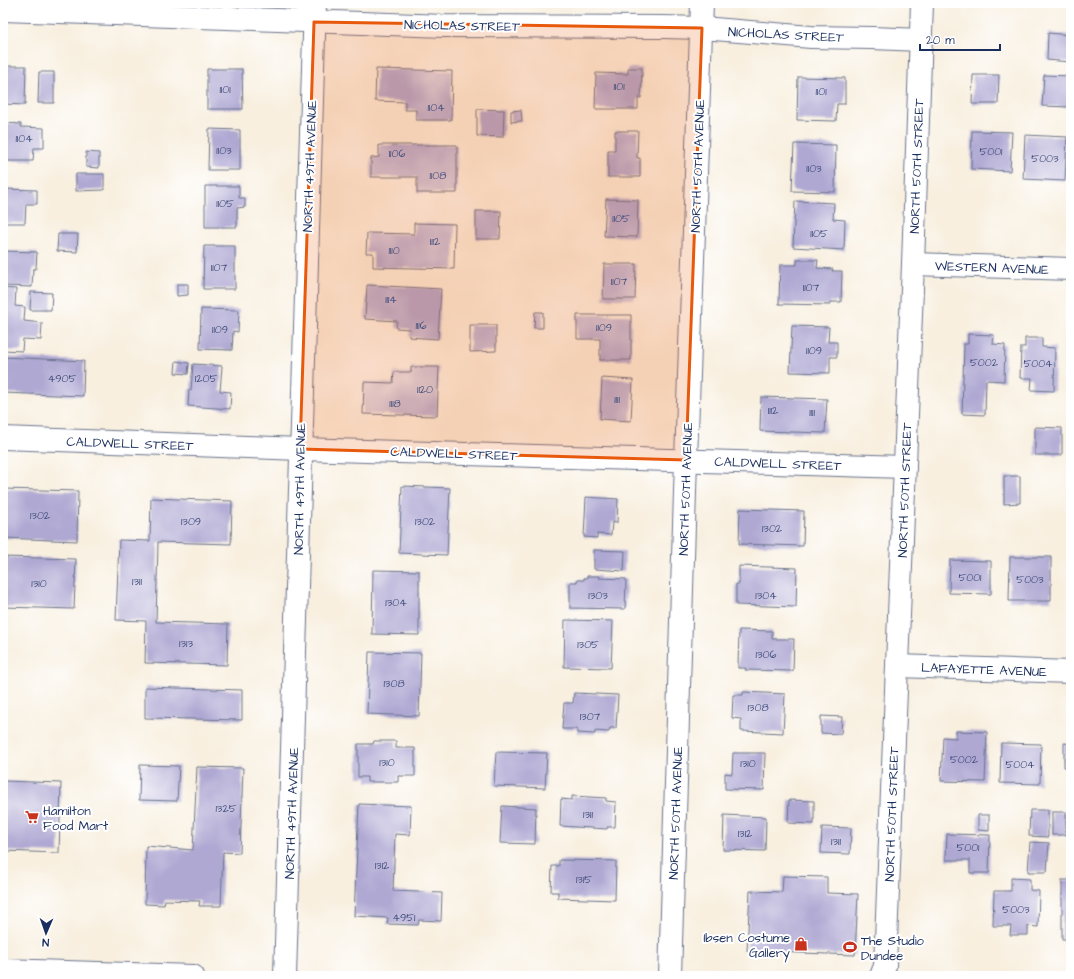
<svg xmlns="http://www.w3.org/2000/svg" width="1074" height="979" font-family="'Architects Daughter',sans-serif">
  <rect width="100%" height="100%" fill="#fff"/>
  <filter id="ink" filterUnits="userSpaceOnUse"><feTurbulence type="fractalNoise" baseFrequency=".025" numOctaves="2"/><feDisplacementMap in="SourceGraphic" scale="8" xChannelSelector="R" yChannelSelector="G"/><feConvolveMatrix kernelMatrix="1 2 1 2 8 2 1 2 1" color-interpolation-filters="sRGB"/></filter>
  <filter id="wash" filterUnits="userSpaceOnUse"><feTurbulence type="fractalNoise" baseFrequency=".012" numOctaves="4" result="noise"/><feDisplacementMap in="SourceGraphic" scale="16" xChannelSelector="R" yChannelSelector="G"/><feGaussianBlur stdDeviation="0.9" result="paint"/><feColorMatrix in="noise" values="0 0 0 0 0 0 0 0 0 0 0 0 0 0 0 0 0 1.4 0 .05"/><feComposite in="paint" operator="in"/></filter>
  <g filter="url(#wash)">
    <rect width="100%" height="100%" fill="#f8efdf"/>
    <g id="blocks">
      <!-- building -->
      <g fill="#afa8d3">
        <polygon points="1048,33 1071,35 1071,62 1047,60"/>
        <polygon points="3,66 26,66 25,105 3,104"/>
        <polygon points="628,68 642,68 641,98 638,98 638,109 595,109 596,73 628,74"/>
        <polygon points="207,69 242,69 243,109 207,109"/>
        <polygon points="376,69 452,71 451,120 416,120 416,110 405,110 405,102 375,101"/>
        <polygon points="39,72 54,72 54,103 38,103"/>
        <polygon points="973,75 999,75 998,104 972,104"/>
        <polygon points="1044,75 1071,76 1071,107 1042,106"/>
        <polygon points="798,77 845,78 845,104 837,104 836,121 797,120"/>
        <polygon points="477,109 504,110 503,137 477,136"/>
        <polygon points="521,110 522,121 511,122 511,111"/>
        <polygon points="3,123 21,124 21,127 44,128 44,148 34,148 33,161 3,161"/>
        <polygon points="209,129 240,130 240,170 208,170"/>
        <polygon points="615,131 638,131 637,158 640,158 640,177 608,177 608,150 615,150"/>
        <polygon points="972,131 1012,132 1010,171 971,169"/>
        <polygon points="1025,135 1067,137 1065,181 1023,179"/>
        <polygon points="794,144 836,145 835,192 792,191"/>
        <polygon points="379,145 457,145 457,193 417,193 417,177 371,177 371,158 379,157"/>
        <polygon points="86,152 99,153 99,168 86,167"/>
        <polygon points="76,174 104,174 104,190 76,191"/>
        <polygon points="205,186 239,186 239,198 245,198 245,207 237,208 237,227 205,227"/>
        <polygon points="3,189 37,190 37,204 26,204 25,223 3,223"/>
        <polygon points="606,199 638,200 637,237 604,236"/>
        <polygon points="795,201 834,203 833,219 845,220 844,250 793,247"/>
        <polygon points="476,211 501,211 500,239 476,239"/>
        <polygon points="414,223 455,224 454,269 373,267 373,253 366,253 367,233 414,234"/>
        <polygon points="58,234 78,234 77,252 57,251"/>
        <polygon points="204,246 235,246 235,289 203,289"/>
        <polygon points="3,251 37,252 36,269 33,269 32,287 3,286"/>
        <polygon points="797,260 818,260 817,268 833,269 832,271 842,271 841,302 830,302 830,305 779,304 780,265 797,265"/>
        <polygon points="604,264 636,264 635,299 603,299"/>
        <polygon points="177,284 188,284 188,295 177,296"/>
        <polygon points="367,285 441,289 438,339 409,337 410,329 396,328 397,321 365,319"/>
        <polygon points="3,288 16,289 15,306 25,307 24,321 42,323 41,340 23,339 22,351 3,350"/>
        <polygon points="31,292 52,293 51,310 30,310"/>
        <polygon points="201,309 239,310 238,332 233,331 232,350 200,349"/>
        <polygon points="535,312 543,312 543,328 534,328"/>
        <polygon points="577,315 631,315 631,360 600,360 600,339 577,339"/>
        <polygon points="470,325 496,325 496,351 470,352"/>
        <polygon points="792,326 829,327 828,342 837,342 837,357 830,357 830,373 790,372"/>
        <polygon points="968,334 994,335 993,344 1005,345 1004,381 986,380 985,415 962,414 964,344 968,344"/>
        <polygon points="1025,338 1042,338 1042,347 1055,348 1054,391 1031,390 1032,378 1020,378 1021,347 1025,347"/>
        <polygon points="3,357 84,361 83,396 3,393"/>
        <polygon points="176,361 189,363 188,374 175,373"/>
        <polygon points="193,364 222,366 220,391 231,392 230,409 188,406 189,389 191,390"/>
        <polygon points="411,367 439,367 437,416 363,414 364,382 393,383 394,372 411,372"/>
        <polygon points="602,378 633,380 631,421 600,419"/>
        <polygon points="761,397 827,399 825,433 760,431"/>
        <polygon points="1035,427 1062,428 1062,455 1035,455"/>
        <polygon points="1004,476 1020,476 1020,503 1004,504"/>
        <polygon points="402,486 450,488 447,555 399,553"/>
        <polygon points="3,489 78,491 77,541 3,538"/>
        <polygon points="586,497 618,499 617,523 612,522 611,535 597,534 597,538 584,537"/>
        <polygon points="151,498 232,501 231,544 158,542 156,622 228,624 227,665 145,663 146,621 116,620 119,540 150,541"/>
        <polygon points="740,509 804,511 803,546 739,544"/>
        <polygon points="594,550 625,551 624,571 594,569"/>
        <polygon points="3,557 76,559 74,609 3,607"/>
        <polygon points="1010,557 1051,557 1051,601 1009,601"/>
        <polygon points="950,560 991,561 991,594 949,593"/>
        <polygon points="739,566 797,568 796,607 736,605 736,584 739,584"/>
        <polygon points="373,570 419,571 419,635 372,634"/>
        <polygon points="587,576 600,576 599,578 626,579 625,609 570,608 570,582 577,582 577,580 584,580 584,578 587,578"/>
        <polygon points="565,620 613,621 611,668 564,667"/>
        <polygon points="739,630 772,631 772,639 794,639 793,671 745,670 746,668 738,668"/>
        <polygon points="369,652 421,653 419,716 367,714"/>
        <polygon points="145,687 242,690 242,720 145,718"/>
        <polygon points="743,692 785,694 783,733 741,731 741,719 732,718 733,695 743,695"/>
        <polygon points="574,693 618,695 616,728 610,728 609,732 595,731 595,734 577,733 577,729 562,729 564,703 573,703"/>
        <polygon points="821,716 842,717 841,734 821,733"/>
        <polygon points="956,731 987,732 985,782 941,781 943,737 956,738"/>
        <polygon points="374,741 396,741 396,748 415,748 415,776 398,776 398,782 367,782 367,777 358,777 358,744 373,744"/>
        <polygon points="1001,743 1041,744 1040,784 1000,783"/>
        <polygon points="1064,743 1071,744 1071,768 1064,767"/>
        <polygon points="496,752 547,753 545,788 494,786"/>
        <polygon points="733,753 765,753 764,790 725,789 725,773 732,774"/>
        <polygon points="140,765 179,766 177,801 139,800"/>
        <polygon points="197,767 243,768 240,853 223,852 221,906 199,906 200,901 165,900 164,905 145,904 146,846 193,850"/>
        <polygon points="3,781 61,783 59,853 3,851"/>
        <polygon points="572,796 606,798 606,801 616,802 615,827 607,827 607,829 560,826 561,799 572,800"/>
        <polygon points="789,800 814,801 814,824 788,823"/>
        <polygon points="359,804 411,806 410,835 395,834 393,891 442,893 441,921 419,920 418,925 387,924 388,918 354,916"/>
        <polygon points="502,806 536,808 535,844 500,843"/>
        <polygon points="1030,810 1048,810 1048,837 1029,836"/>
        <rect x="1052" y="812" width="14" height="23"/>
        <polygon points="724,815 766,817 765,851 723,850"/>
        <polygon points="978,815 989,815 989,831 978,830"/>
        <polygon points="822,827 851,828 850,854 821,853"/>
        <polygon points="947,834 990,835 989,873 970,873 970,860 946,860"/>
        <polygon points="1030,842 1049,843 1047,872 1028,872"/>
        <polygon points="559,860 616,861 615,900 558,898 558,892 551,892 552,866 559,866"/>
        <polygon points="783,876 827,877 827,893 858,894 855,955 747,951 750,891 782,892"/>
        <polygon points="1011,878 1030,879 1030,890 1039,891 1038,927 1028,926 1028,935 1010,935 1011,926 993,926 994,891 1011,891"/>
        <rect x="1062" y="880" width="9" height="59"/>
      </g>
    </g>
  </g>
  <g filter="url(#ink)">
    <use href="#blocks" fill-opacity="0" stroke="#68728b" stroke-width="1"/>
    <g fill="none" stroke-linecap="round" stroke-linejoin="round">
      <!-- minor casing -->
      <g stroke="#68728b" stroke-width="24">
        <g id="minor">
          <polyline points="3,10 445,26 663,27 702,28 811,37 872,38 921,40"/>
          <polyline points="913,264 1071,269"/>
          <polyline points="3,438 300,449 905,467"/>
          <polyline points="897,666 1071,672"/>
          <polyline points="3,970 193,976"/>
          <path d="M 285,976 C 297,652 303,327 315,3"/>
          <polyline points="670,976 686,460 702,3"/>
        </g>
      </g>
      <!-- tertiary casing -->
      <g stroke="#68728b" stroke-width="24">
        <polyline id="tertiary" points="881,976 885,966 913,264 922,3"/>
      </g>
      <!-- minor -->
      <use href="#minor" stroke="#fff" stroke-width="22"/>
      <!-- tertiary -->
      <use href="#tertiary" stroke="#fff" stroke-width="22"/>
    </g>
  </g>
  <!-- marked area -->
  <path fill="#e8590c" fill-opacity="0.2" stroke="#e8590c" stroke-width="3" stroke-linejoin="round" d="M 314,22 L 702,28 L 686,460 L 300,449 Z"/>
  <!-- icons -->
  <defs>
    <g id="supermarket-bare" transform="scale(1.08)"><path d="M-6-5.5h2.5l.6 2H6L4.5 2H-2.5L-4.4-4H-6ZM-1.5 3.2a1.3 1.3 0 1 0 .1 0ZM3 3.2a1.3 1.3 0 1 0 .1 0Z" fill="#c8321e" stroke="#fff" stroke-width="2.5" paint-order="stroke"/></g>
    <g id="shop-bare" transform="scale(1.08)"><path d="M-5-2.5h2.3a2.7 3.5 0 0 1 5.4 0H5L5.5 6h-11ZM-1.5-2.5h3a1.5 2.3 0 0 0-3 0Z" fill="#c8321e" stroke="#fff" stroke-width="2.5" paint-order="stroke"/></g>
    <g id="stadium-bare" transform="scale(1.08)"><path d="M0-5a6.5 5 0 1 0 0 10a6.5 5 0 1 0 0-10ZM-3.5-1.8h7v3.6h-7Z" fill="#c8321e" stroke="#fff" stroke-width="2.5" paint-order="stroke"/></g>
  </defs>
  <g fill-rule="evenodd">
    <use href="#supermarket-bare" x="32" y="817"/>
    <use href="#shop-bare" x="801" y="944"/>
    <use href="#stadium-bare" x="850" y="947"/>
  </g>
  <g text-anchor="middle" stroke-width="4" stroke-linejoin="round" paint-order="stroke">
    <!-- number labels -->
    <g font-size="11" fill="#404d7b">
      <text x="619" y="90">1101</text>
      <text x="225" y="93">1101</text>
      <text x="821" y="95">1101</text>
      <text x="436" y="111">1104</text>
      <text x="24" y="142">1104</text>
      <text x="224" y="154">1103</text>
      <text x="991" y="155">5001</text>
      <text x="397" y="157">1106</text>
      <text x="1045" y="162">5003</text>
      <text x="814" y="172">1103</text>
      <text x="438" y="179">1108</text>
      <text x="225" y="207">1105</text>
      <text x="621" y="222">1105</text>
      <text x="819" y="237">1105</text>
      <text x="435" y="245">1112</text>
      <text x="394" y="254">1110</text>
      <text x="219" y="271">1107</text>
      <text x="619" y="285">1107</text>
      <text x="811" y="291">1107</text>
      <text x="391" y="303">1114</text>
      <text x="421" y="329">1116</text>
      <text x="604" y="331">1109</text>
      <text x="220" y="333">1109</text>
      <text x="814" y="354">1109</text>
      <text x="984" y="366">5002</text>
      <text x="1038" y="367">5004</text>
      <text x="62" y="382">4905</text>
      <text x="206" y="382">1205</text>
      <text x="425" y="393">1120</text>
      <text x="617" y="403">1111</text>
      <text x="395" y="407">1118</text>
      <text x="773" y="414">1112</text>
      <text x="812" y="416">1111</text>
      <text x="40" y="519">1302</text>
      <text x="191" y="525">1309</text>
      <text x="425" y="525">1302</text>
      <text x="772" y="532">1302</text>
      <text x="970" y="581">5001</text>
      <text x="1030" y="583">5003</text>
      <text x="137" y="585">1311</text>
      <text x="39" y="587">1310</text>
      <text x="598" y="599">1303</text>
      <text x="766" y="599">1304</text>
      <text x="396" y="606">1304</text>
      <text x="186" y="647">1313</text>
      <text x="588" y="648">1305</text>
      <text x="766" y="658">1306</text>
      <text x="394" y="687">1308</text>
      <text x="758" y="711">1308</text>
      <text x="590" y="720">1307</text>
      <text x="964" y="763">5002</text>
      <text x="387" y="766">1310</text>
      <text x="748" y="767">1310</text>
      <text x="1020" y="768">5004</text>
      <text x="226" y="812">1325</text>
      <text x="588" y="818">1311</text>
      <text x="745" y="837">1312</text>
      <text x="836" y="845">1311</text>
      <text x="968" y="851">5001</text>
      <text x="382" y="869">1312</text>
      <text x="584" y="883">1315</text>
      <text x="1016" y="913">5003</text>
      <text x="404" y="921">4951</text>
    </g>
    <!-- street labels -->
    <g font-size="13" fill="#1b2f5e" stroke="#fff">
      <text transform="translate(462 25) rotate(1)" y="5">NICHOLAS STREET</text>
      <text transform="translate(786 34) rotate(3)" y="5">NICHOLAS STREET</text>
      <text transform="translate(309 166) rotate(-88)" y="5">NORTH 49TH AVENUE</text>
      <text transform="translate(697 166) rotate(-88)" y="5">NORTH 50TH AVENUE</text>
      <text transform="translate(916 166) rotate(-88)" y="5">NORTH 50TH STREET</text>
      <text transform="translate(992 267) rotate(2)" y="5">WESTERN AVENUE</text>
      <text transform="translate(130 443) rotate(2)" y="5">CALDWELL STREET</text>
      <text transform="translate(454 453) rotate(2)" y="5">CALDWELL STREET</text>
      <text transform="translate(778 463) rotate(2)" y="5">CALDWELL STREET</text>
      <text transform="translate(299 489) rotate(-89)" y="5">NORTH 49TH AVENUE</text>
      <text transform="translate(685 489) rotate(-88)" y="5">NORTH 50TH AVENUE</text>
      <text transform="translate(904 490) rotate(-88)" y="5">NORTH 50TH STREET</text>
      <text transform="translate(984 669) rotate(2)" y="5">LAFAYETTE AVENUE</text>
      <text transform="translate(291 813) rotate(-88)" y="5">NORTH 49TH AVENUE</text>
      <text transform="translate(675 813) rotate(-88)" y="5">NORTH 50TH AVENUE</text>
      <text transform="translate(891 814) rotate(-88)" y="5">NORTH 50TH STREET</text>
    </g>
    <!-- poi labels -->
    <g font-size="13" fill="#1b2f5e" stroke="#fff" text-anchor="start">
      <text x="43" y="815">Hamilton<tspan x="43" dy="15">Food Mart</tspan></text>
      <text x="790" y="942" text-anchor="end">Ibsen Costume<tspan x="790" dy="15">Gallery</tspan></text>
      <text x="861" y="945">The Studio<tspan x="861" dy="15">Dundee</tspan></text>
    </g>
  </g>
  <!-- margin -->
  <rect width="1074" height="979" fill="none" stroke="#fff" stroke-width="16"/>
  <!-- north arrow -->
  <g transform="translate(46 933) rotate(182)" stroke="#ffffff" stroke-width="3" paint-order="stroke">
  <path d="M0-3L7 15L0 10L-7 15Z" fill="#1b2f5e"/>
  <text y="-6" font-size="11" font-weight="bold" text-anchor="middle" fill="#1b2f5e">N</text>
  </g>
  <!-- scale -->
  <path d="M920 44v6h80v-6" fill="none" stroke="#1b2f5e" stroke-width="2"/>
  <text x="926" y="44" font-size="12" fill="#1b2f5e" stroke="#ffffff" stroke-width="3" paint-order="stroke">20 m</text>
</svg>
